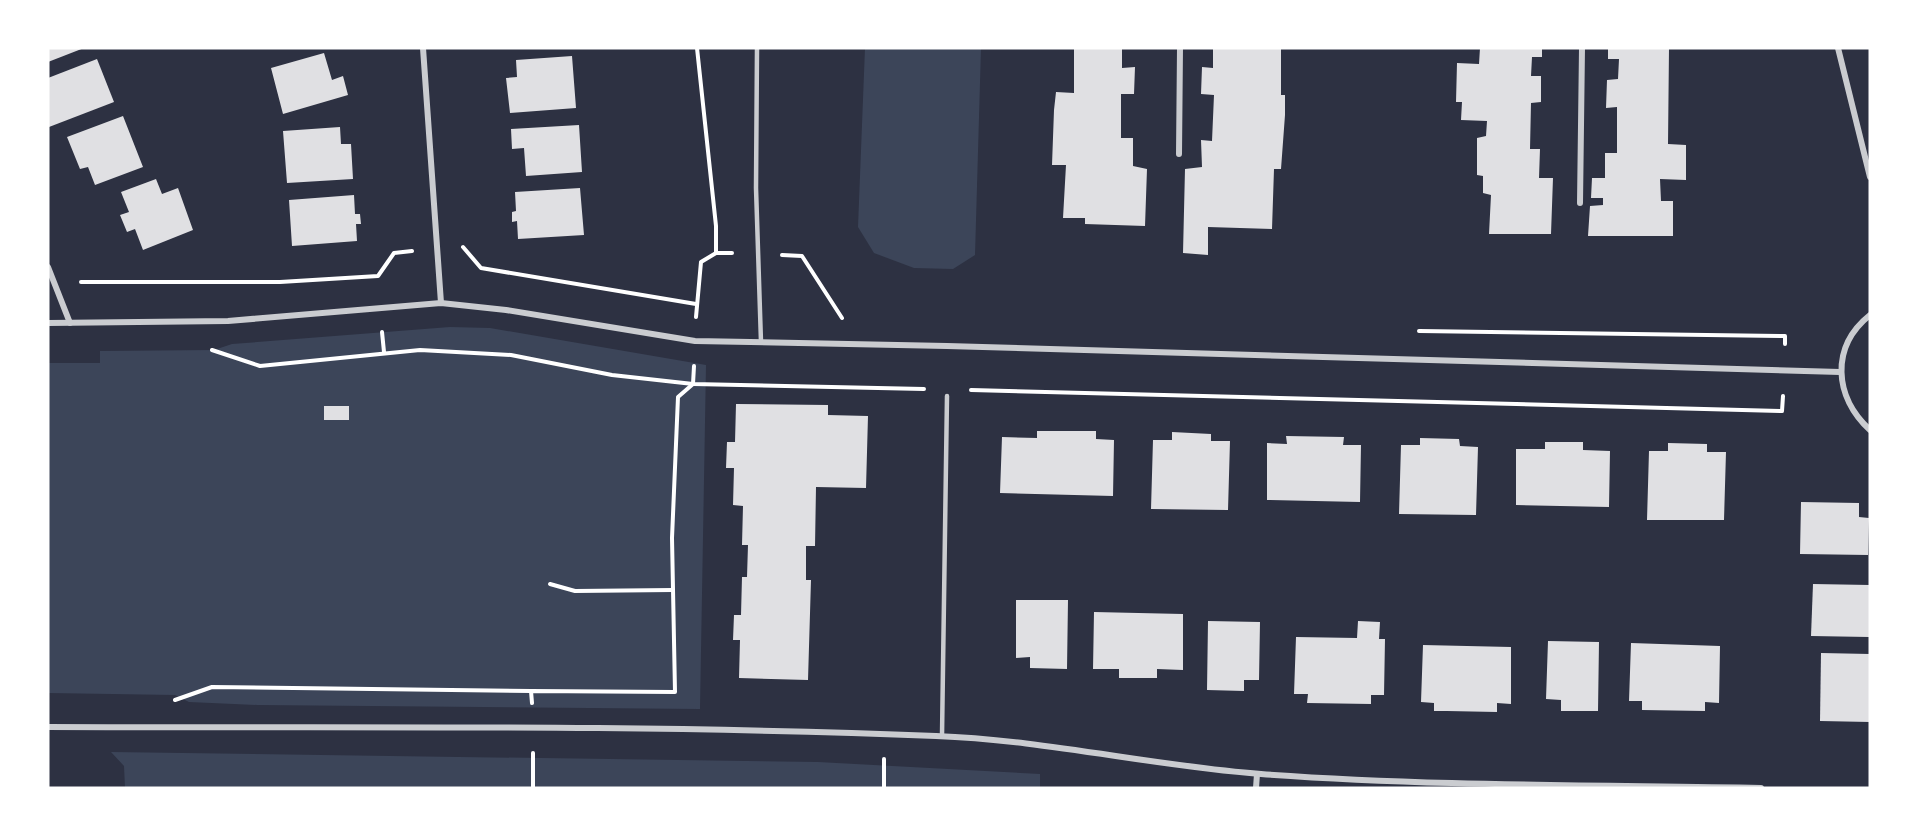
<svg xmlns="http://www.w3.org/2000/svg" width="1918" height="836" font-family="Jost,sans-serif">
  <rect width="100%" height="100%" fill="#2d3142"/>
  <!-- green -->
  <g fill="#3c4559">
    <polygon points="865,48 981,48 975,255 953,269 914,268 874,253 858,227"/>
    <polygon points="450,327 490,328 706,365 700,709 258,705 189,702 175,695 48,693 48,363 100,363 100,351 214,350 232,344"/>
    <polygon points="111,752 818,762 1040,774 1040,788 125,788 124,766"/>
  </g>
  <!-- building -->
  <g fill="#e0e0e3">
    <polygon points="48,48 84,48 48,62"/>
    <polygon points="1074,48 1122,48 1122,68 1135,67 1134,94 1121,94 1121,138 1133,138 1133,166 1147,169 1145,226 1085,224 1085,218 1063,218 1066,165 1052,165 1054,110 1056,92 1074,93"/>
    <polygon points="1213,48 1281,48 1281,95 1285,95 1285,115 1281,169 1274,169 1272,229 1208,227 1208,255 1183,253 1185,169 1202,167 1201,140 1212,141 1214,95 1201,94 1202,67 1213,68"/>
    <polygon points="1480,48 1542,48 1542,57 1532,57 1531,76 1541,76 1541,102 1531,103 1530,149 1540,149 1539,178 1553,178 1551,234 1489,234 1491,195 1483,193 1483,176 1477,175 1477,138 1486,136 1487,121 1461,120 1462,102 1456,102 1457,63 1479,64"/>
    <polygon points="1608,48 1669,48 1668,144 1686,145 1686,180 1660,179 1661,201 1673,201 1673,236 1588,236 1590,206 1603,205 1603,198 1591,198 1592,178 1605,178 1605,153 1617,153 1617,107 1606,108 1607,80 1618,79 1619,59 1608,59"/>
    <polygon points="324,53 332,80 343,76 348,95 283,114 271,68"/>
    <polygon points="572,56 576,108 510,113 506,78 517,77 516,60"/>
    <polygon points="97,59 114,102 49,127 48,78"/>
    <polygon points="123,116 143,167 95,185 88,167 80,169 67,137"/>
    <polygon points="579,125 582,172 526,176 524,148 512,149 511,129"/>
    <polygon points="340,127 341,144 351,144 353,179 287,183 283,131"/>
    <polygon points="156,179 162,194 178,188 193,230 143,250 135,229 127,232 120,215 129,212 121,192"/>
    <polygon points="580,188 584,235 518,239 517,221 512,222 512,212 516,211 515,192"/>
    <polygon points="354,195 355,214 360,214 361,224 356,224 357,241 292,246 289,200"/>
    <polygon points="736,404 828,405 828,415 868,416 866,488 816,487 815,546 806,546 806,580 811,580 808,680 739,678 740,640 733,640 734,615 741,615 742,577 747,577 748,545 742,545 743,506 733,505 734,468 726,468 727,442 735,442"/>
    <rect x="324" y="406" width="25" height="14"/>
    <polygon points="1037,431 1096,431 1096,439 1114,440 1113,496 1000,493 1002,437 1037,438"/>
    <polygon points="1172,432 1211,434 1211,441 1230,441 1228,510 1151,509 1153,440 1172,440"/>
    <polygon points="1286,436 1344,437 1343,445 1361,445 1360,502 1267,500 1267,443 1287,444"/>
    <polygon points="1420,438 1459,439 1460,446 1478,447 1476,515 1399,514 1401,445 1420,445"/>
    <polygon points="1545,442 1583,442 1583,450 1610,451 1609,507 1516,505 1516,449 1545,449"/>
    <polygon points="1668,443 1707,444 1707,452 1726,452 1724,520 1647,520 1649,451 1668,451"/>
    <polygon points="1801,502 1859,503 1859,517 1869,518 1868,555 1800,554"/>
    <polygon points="1813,584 1870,585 1869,637 1811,636"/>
    <polygon points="1016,600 1068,600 1067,669 1030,668 1030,657 1016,658"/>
    <polygon points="1094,612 1183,614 1183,670 1157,669 1157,678 1119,678 1119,669 1093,669"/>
    <polygon points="1208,621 1260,622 1259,680 1244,680 1244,691 1207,690"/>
    <polygon points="1358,621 1380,622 1379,639 1385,639 1384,695 1371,695 1371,704 1307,703 1308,694 1294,694 1296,637 1357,638"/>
    <polygon points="1548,641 1599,642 1598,711 1561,711 1561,700 1546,699"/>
    <polygon points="1631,643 1720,646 1719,703 1705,702 1705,711 1642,710 1642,701 1629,701"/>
    <polygon points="1423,645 1511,647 1511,704 1497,703 1497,712 1447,711 1434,711 1434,703 1421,702"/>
    <polygon points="1821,653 1870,654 1870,722 1820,721"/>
  </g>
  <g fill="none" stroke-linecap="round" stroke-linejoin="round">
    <!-- path -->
    <g stroke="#fff" stroke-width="4">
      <polyline points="697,48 716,226 716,253"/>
      <polyline points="463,247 481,268 696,304"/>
      <polyline points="782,255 802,256 842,318"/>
      <polyline points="81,282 280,282 378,276 394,253 412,251"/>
      <polyline points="696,317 701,262 716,253 732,253"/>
      <polyline points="1419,331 1785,336 1785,344"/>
      <polyline points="382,332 384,352"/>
      <polyline points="212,350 260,366 420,350 511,355 612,375 693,384 924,389"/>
      <polyline points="971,390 1782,411 1783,396"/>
      <polyline points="550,584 575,591 673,590"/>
      <polyline points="175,700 212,687 531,691"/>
      <polyline points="532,703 531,691 675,692 672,538 678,397 693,384 694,366"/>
      <polyline points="533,753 533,788"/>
      <polyline points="884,759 884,788"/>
    </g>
    <!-- service -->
    <g stroke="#caccd0" stroke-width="4.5">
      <polyline points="757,48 756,188 761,342"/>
      <polyline points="942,736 947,396"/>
    </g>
    <!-- minor -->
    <g stroke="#caccd0" stroke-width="6">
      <polyline points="423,48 441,303"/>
      <polyline points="1838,48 1870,177"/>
      <polyline points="1179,154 1180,48"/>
      <polyline points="1580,203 1582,48"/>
      <polyline points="48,267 70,323"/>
      <path d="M 1870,315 C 1830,347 1834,397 1870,430"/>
      <polyline points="48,323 228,321 441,303 506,310 695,341 947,346 1840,372"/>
      <path d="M 48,727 C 344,728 640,724 936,736 C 1045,740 1153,766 1261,774 C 1427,786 1595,785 1761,788"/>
      <polyline points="1256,788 1257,774"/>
    </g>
  </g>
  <!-- border -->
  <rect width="1918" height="836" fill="none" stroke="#ffffff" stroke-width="99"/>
</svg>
